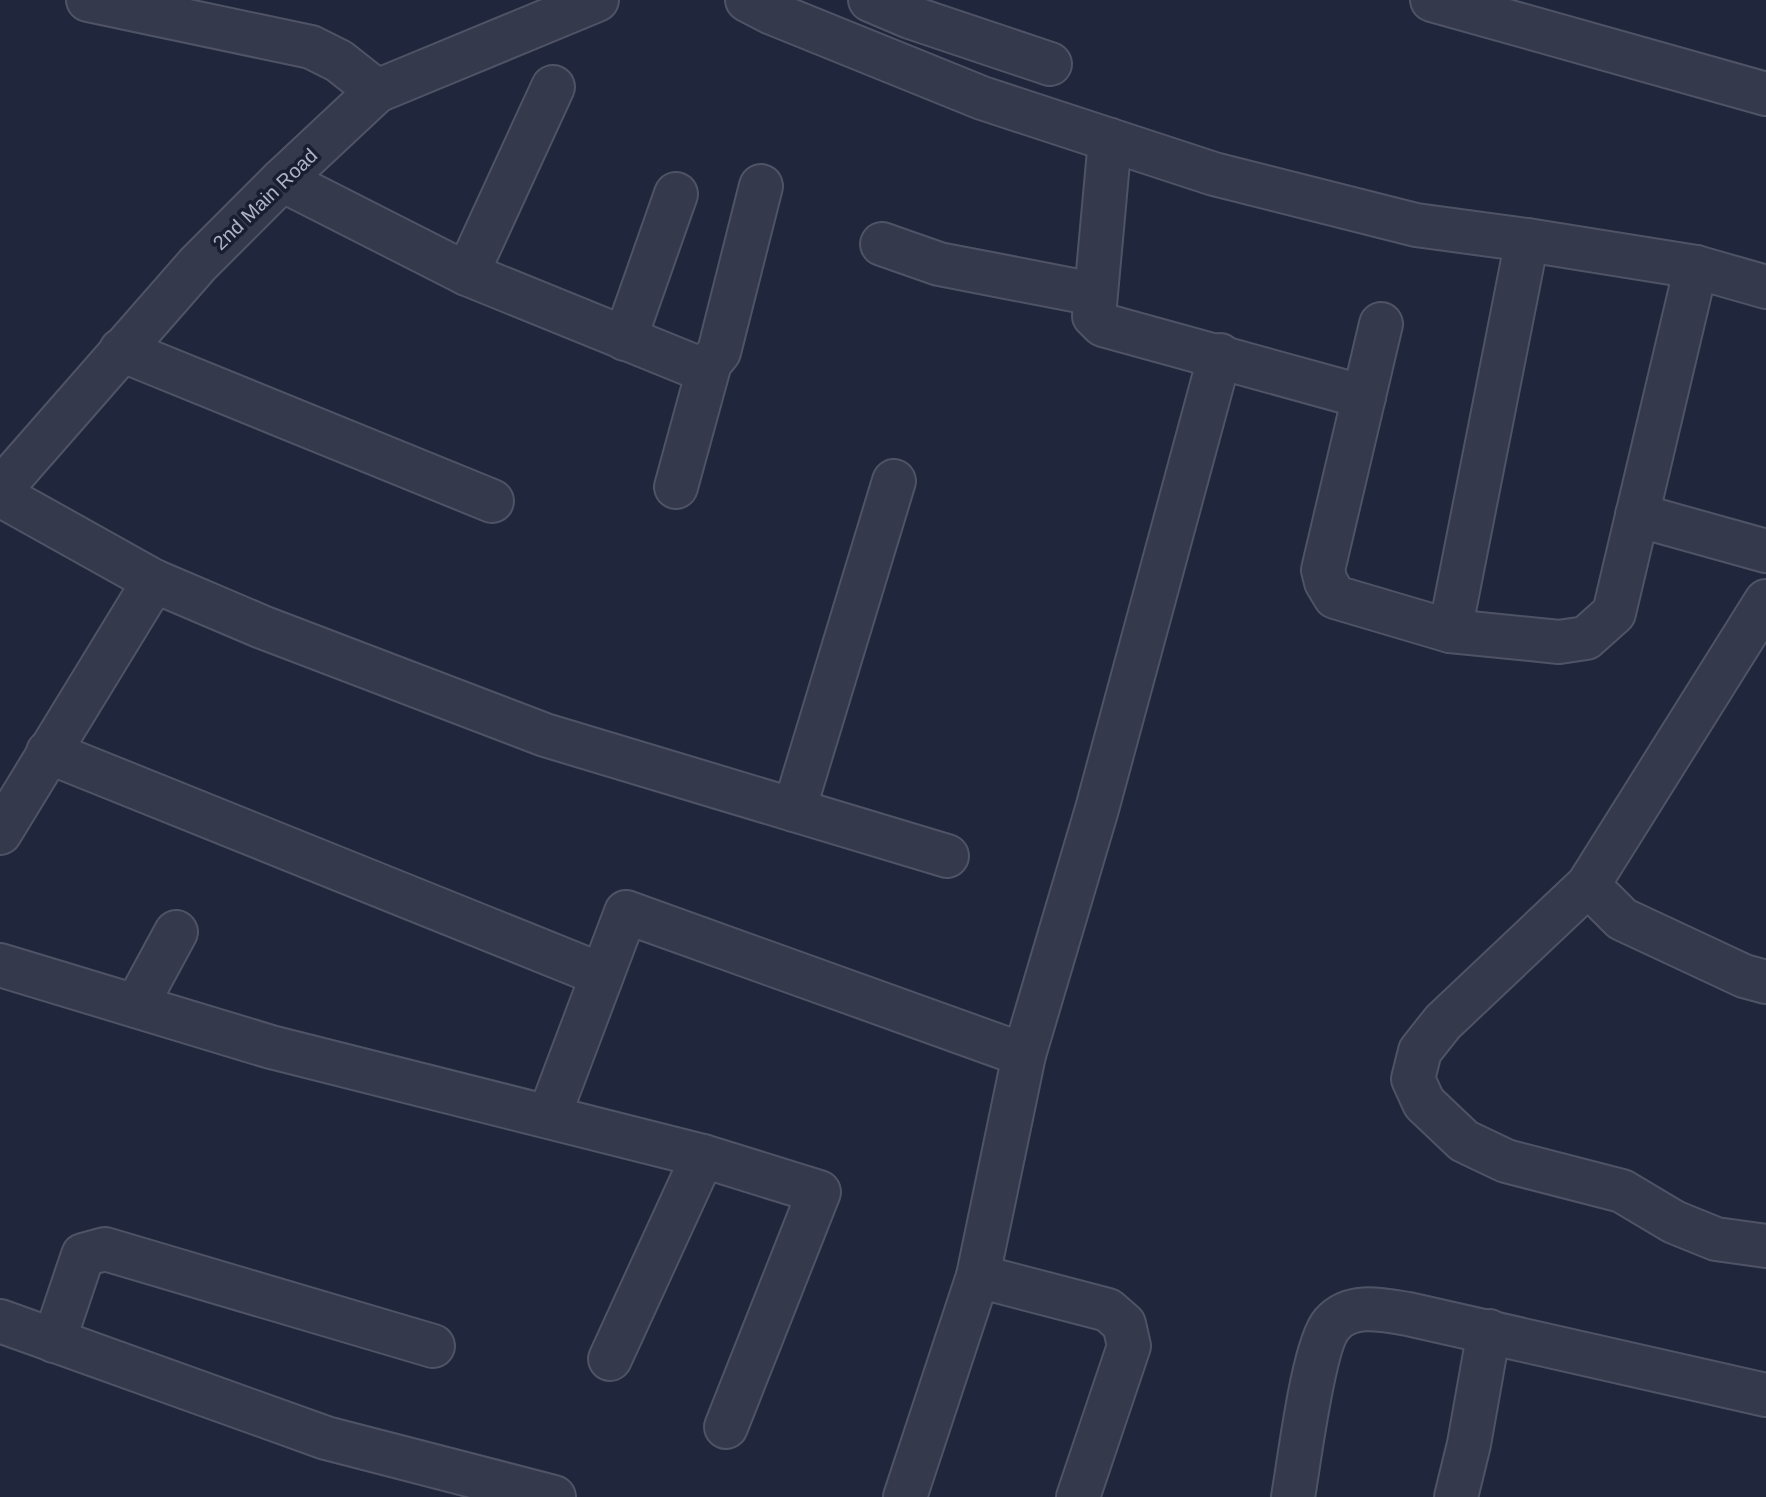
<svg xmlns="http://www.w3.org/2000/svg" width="1766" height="1497" font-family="Helvetica,sans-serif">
  <rect width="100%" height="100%" fill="#20263b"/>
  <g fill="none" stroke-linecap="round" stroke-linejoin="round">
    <!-- minor casing -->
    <g stroke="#4f5366" stroke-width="46">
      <g id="minor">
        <polyline points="88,0 311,47 339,61 377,91"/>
        <polyline points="747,0 772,13 982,98 1214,174 1416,225 1527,240 1696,267 1766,287"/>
        <polyline points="870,0 910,17 1050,64"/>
        <polyline points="1432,0 1766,94"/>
        <polyline points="1110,140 1094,316 1103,325 1364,397"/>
        <polyline points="282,180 467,274 696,367 710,363 719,352 761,186"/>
        <polyline points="882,244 939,264 1094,294"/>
        <polyline points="467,274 553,87"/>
        <polyline points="1381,324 1323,570 1326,582 1335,597 1450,631 1559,642 1586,638 1614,613 1696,267"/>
        <polyline points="625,339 676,194"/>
        <polyline points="121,350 492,501"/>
        <polyline points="676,487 710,363"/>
        <polyline points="0,490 198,264 282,180 377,91 597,0"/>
        <polyline points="0,495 154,581 262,627 545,735 947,856"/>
        <polyline points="1637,515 1766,551"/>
        <polyline points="1766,601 1588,885 1443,1022 1420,1051 1413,1079 1424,1103 1464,1141 1506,1161 1622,1191 1674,1222 1716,1239 1766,1246"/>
        <polyline points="1450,631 1527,240"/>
        <polyline points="48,752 602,975"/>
        <polyline points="794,810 894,481"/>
        <polyline points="0,833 154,581"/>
        <polyline points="1588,885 1622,919 1744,976 1766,982"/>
        <polyline points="0,965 271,1047 703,1156 819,1192 726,1427"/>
        <polyline points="136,1006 176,932"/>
        <polyline points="549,1116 626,912 1024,1055"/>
        <polyline points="978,1276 1108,1310 1124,1324 1129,1346 1078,1497"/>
        <polyline points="0,1321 326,1438 554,1497"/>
        <polyline points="54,1341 83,1255 105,1249 433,1346"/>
        <polyline points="610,1359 703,1156"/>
        <polyline points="905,1497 978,1276 1024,1055 1097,809 1220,355"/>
        <path d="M 1293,1497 C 1299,1464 1313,1345 1332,1324 C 1351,1302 1383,1310 1408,1314 L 1766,1395"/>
        <polyline points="1456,1497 1469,1444 1489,1331"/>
      </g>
    </g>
    <!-- minor -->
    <use href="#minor" stroke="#34394b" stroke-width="42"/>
  </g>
  <g text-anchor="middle" stroke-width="7" stroke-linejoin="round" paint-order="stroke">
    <!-- street labels -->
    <g font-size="20" fill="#afb3c7" stroke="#191e30">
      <text transform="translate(265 199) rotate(-44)" y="7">2nd Main Road</text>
    </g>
  </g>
</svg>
